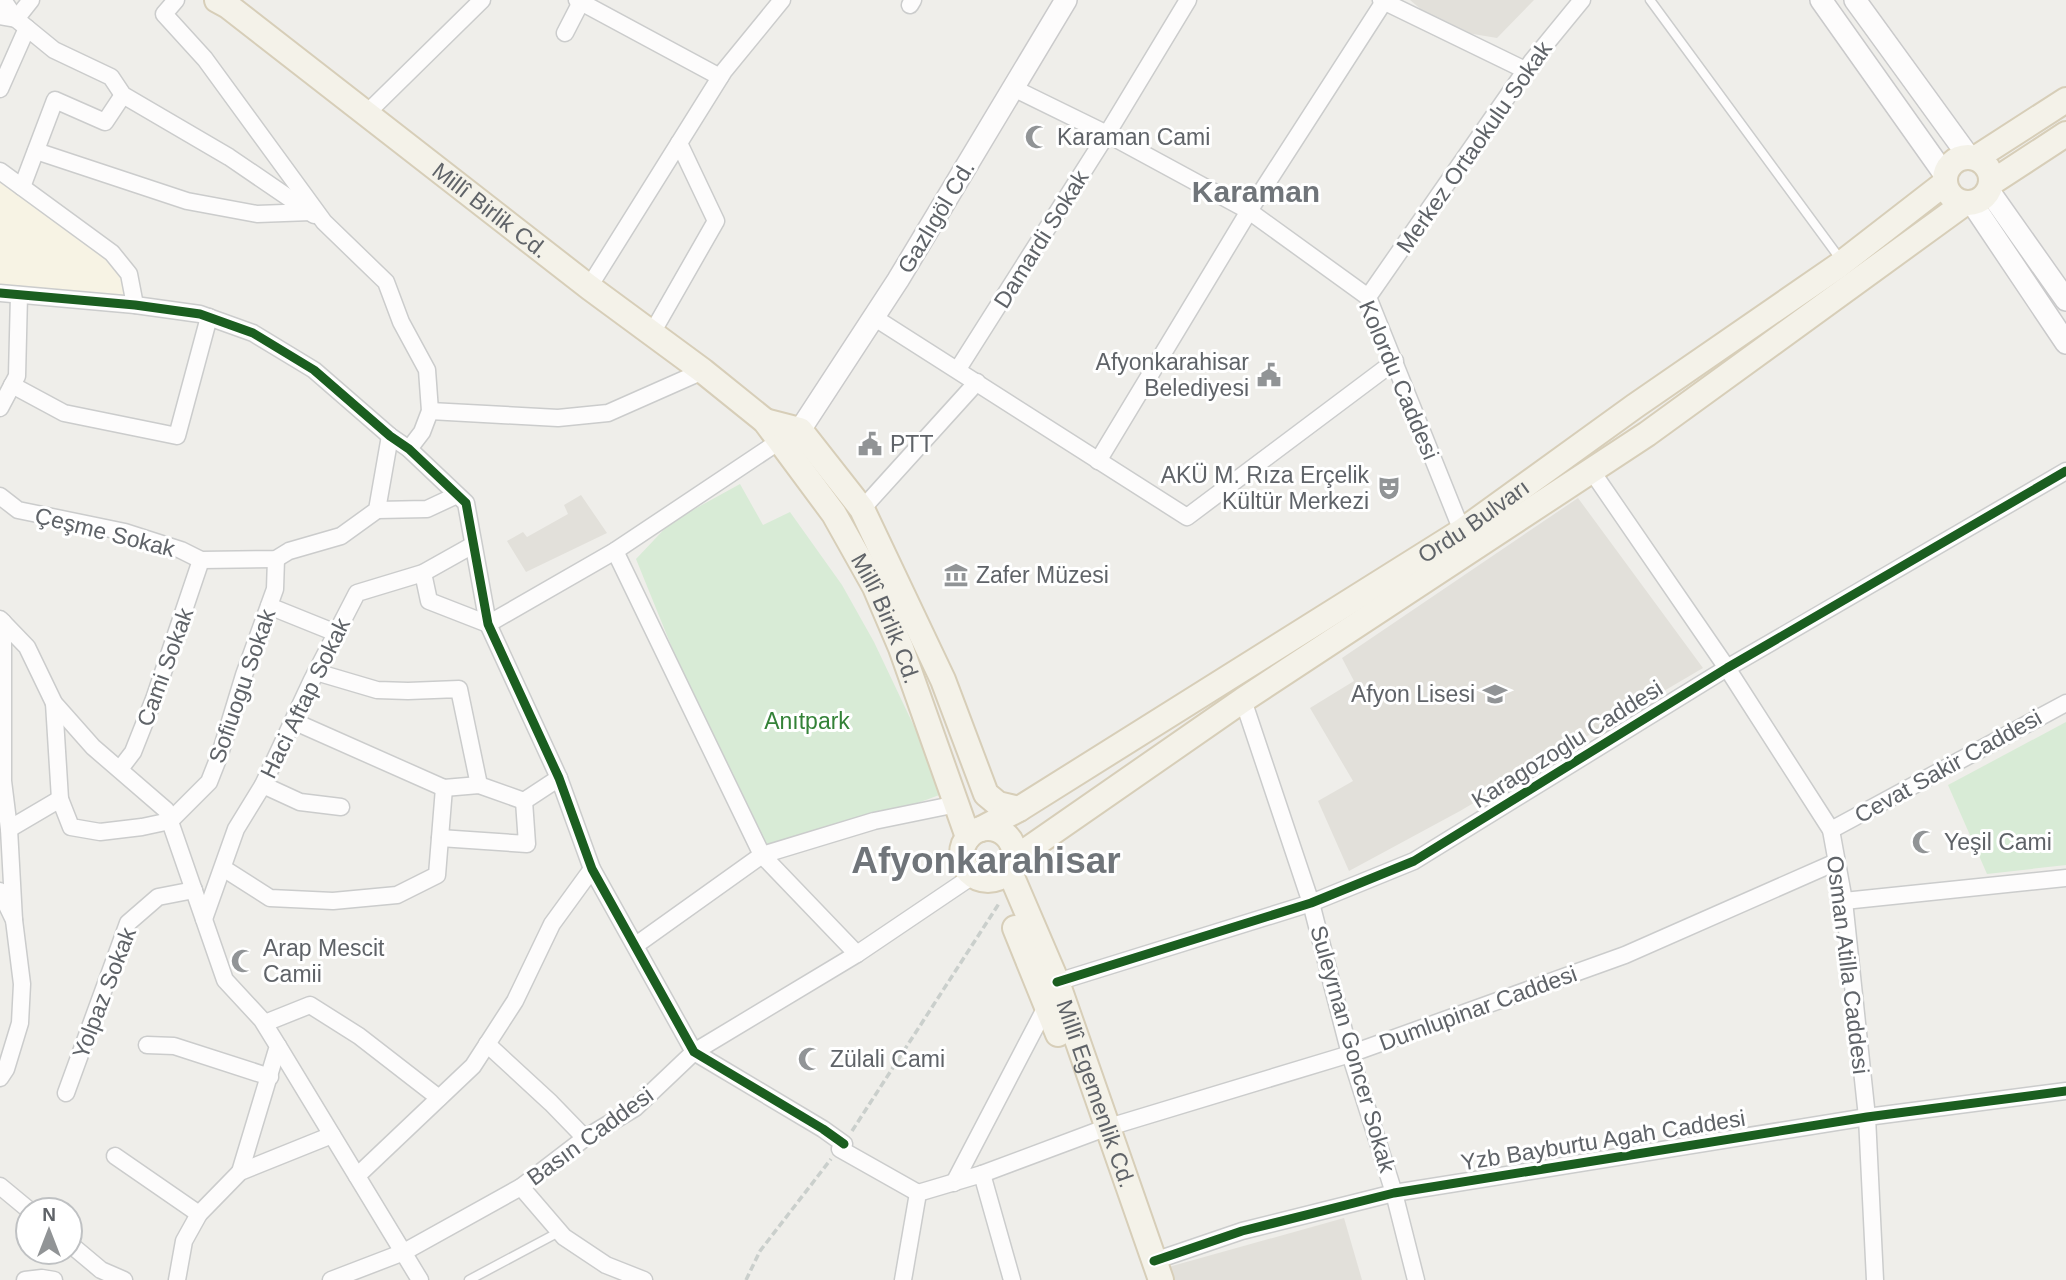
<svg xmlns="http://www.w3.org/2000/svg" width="2066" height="1280" font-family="Helvetica,sans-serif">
  <rect width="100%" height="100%" fill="#efeeea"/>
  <!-- commercial -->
  <polygon fill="#f7f3e4" points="0,171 112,253 135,305 0,289"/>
  <!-- education -->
  <g fill="#e2e0da">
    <polygon points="1410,0 1534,0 1497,38 1455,31 1430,17"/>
    <polygon points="581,495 607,533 526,572 507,541 523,532 527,537 568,514 564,505"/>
    <polygon points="1578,498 1703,668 1460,811 1349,871 1318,801 1353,781 1310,708 1354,681 1342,658"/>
    <polygon points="1344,1218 1362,1280 1169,1280 1165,1268"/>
  </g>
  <!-- green -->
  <g fill="#d8ebd6">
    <polygon points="740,484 763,525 790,512 842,585 874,642 941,783 942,794 915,804 765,847 692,697 636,559 671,522"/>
    <polygon points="2066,722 2066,865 1987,874 1948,785"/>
  </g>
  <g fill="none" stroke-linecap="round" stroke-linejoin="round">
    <!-- lane casing -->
    <g stroke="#cbcccc" stroke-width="11">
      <g id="lane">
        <polyline points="1650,0 1841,260"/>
        <polyline points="469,1280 559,1232"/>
      </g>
    </g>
    <!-- street casing -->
    <g stroke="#cbcccc" stroke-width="19">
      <g id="street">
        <polyline points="3,0 16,19 54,50 111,77 123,95 229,157 314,215"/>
        <polyline points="176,0 164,14 205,59 324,222 386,282 401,322 427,370 430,411 422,432 409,449"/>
        <polyline points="577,0 720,77"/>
        <polyline points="1381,0 1525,70"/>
        <polyline points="910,5 913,0"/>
        <polyline points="0,16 16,19 31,0"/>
        <polyline points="565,33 581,2"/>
        <polyline points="1013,88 1107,134 1249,211 1368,297 1462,531"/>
        <polyline points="0,89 27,28"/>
        <polyline points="366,114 482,0"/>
        <polyline points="36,151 187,201 257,214 311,212"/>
        <polyline points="0,171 112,253 129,274 135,305"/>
        <polyline points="22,187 55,100 105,122 123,95"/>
        <polyline points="589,287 724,71 782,0"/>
        <polyline points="0,293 135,305 200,314 253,333 314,370 390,436 409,449 466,503 488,624 559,778 592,869 694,1052 823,1129 844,1144"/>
        <polyline points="1368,297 1532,61 1582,0"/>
        <polyline points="875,318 1187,517 1395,361"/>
        <polyline points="652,333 716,221 679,143"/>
        <polyline points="958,369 1107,134 1188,0"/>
        <polyline points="12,385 64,413 177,436 209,317"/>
        <polyline points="0,408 17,376 19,295"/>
        <polyline points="430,411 558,418 608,413 703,371"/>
        <polyline points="1098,461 1249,211 1385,0"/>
        <polyline points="1591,470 1727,668 1831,830 1844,901 1867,1117 1875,1280"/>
        <polyline points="0,496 18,510 125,532 181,550 201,560 276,559 289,551 341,536 377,510 390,436"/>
        <polyline points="862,509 977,382"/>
        <polyline points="377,510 427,509 457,495"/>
        <polyline points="615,551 762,855 857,954"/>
        <polyline points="423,573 429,601 488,624 615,551 781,440"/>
        <polyline points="269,606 336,633"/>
        <polyline points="0,619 27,647 54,703 93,747 166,810 225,980 262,1020 278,1046 240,1172"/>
        <polyline points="3,622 3,781 9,829 14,920"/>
        <polyline points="316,672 377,690 408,691 459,689 479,785"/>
        <polyline points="1243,700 1311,903 1350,1054 1394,1193 1416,1280"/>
        <polyline points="54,703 60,799 71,827 100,832 142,827 170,821 209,782 220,754 244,675 275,589 276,559"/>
        <polyline points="293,721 444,788 479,785 524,801 559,778"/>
        <polyline points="120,769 133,752 154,699 201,560"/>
        <polyline points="263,785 300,802 341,807"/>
        <polyline points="9,829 60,799"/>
        <polyline points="1831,830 2066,703"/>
        <polyline points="440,838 527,844 524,801"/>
        <polyline points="223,868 270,898 333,901 397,895 437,875 444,788"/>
        <polyline points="0,891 14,920 22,984 20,1023 6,1069 0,1078"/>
        <polyline points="1844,901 2066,878"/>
        <polyline points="204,919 236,829 263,785 312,680 357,593 423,573 473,545"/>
        <polyline points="636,945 762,855 874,821 957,804"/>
        <polyline points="1057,982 1311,903 1414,861 1727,668 2066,471"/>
        <polyline points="265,1023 310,1005 359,1036 439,1098"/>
        <polyline points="487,1044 551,1103 585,1138"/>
        <polyline points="147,1045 174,1046 270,1077"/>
        <polyline points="278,1046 420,1280"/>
        <polyline points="66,1093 128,923 158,897 194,890"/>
        <polyline points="1109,1127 1350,1054 1625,955 1836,862"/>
        <polyline points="840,1149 918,1193 982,1174 1097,1131"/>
        <polyline points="115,1156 199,1214"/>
        <polyline points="982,1174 1012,1280"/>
        <polyline points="357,1176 473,1066 515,1001 552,924 592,869"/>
        <polyline points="954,1183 1047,1005"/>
        <polyline points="0,1186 29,1210"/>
        <polyline points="521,1187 564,1237 606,1265 644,1280"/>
        <polyline points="70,1244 101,1270 124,1280"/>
        <polyline points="1154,1261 1242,1231 1394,1193 1867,1117 2066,1091"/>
        <polyline points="25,1280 42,1278 54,1280"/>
        <polyline points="177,1280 184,1241 199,1214 240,1172 332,1135"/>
        <polyline points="331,1280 404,1252 521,1187 585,1138 635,1108 694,1052 857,954 974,875"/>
        <polyline points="903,1280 918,1193"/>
      </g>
    </g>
    <!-- secondary casing -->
    <g stroke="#cacacb" stroke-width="24">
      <g id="secondary">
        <polyline points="1821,0 1945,175"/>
        <polyline points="1855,0 1969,157"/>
        <polyline points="1989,191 2066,300"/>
        <polyline points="1972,203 2066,343"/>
        <polyline points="800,430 898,280 1066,0"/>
      </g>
    </g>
    <!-- primary casing -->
    <g stroke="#d7ceb8" stroke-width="28">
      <g id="primary">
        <path id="s1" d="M 217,0 L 228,6 L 589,287 L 703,371 L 765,421 L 834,514 L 875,587 L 901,648 L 968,837"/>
        <circle cx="1968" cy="180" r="23"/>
        <polyline points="1976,158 2066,100"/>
        <polyline points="1991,183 2066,134"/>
        <polyline points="765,421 800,430 862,509 943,680 986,794 998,804 1019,809"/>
        <circle cx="988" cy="854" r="26"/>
        <path id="s2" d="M 981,829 L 1019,809 L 1462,531 L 1635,406 L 1838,266 L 1945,183"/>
        <polyline points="1014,859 1243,700 1647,434 1965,203"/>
        <path id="s3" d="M 1009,870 L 1057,982 L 1161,1280"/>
        <polyline points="1015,928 1058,1034"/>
      </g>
    </g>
    <!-- path -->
    <g stroke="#cacfcc" stroke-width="3.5" stroke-dasharray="7 3.5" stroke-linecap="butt">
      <polyline points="852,1131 1000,902"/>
      <polyline points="746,1280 760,1251 831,1159"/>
    </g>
    <!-- lane -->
    <use href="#lane" stroke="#fdfcfc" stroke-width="8"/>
    <!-- street -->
    <use href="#street" stroke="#fdfcfc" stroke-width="16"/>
    <!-- secondary -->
    <use href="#secondary" stroke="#fdfcfc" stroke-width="21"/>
    <!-- primary -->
    <use href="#primary" stroke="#f4f2e9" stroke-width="24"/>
    <!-- cycleway casing -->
    <g stroke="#fff" stroke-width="13">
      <g id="cycleway">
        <polyline points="0,293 135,305 200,314 253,333 314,370 390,436 409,449 466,503 488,624 559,778 592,869 694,1052 823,1129 844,1144"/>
        <polyline points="1057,982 1311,903 1414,861 1727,668 2066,471"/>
        <polyline points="1154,1261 1242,1231 1394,1193 1867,1117 2066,1091"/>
      </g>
    </g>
    <!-- cycleway -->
    <use href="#cycleway" stroke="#1b5e20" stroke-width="9"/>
  </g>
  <!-- icons -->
  <defs>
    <g id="mosque-bare" transform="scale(1.89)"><path d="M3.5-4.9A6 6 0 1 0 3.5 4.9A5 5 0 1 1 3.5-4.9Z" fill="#919496" stroke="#fff" stroke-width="2.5" paint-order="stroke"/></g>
    <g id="civic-bare" transform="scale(1.89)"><path d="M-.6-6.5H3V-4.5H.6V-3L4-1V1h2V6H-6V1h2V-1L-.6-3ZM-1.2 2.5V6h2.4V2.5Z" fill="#919496" stroke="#fff" stroke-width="2.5" paint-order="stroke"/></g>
    <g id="theatre-bare" transform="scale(1.89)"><path d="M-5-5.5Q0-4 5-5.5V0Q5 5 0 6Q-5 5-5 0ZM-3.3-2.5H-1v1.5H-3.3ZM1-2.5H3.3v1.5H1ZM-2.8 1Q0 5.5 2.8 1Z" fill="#919496" stroke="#fff" stroke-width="2.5" paint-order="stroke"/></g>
    <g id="museum-bare" transform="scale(1.89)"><path d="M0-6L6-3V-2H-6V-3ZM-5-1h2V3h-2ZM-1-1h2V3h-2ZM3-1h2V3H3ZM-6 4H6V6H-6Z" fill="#919496" stroke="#fff" stroke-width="2.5" paint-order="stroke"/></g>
    <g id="school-bare" transform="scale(1.89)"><path d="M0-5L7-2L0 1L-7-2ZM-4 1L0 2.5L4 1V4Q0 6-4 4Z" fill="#919496" stroke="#fff" stroke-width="2.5" paint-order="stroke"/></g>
  </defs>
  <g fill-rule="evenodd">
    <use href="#mosque-bare" x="1037" y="137"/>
    <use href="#civic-bare" x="1269" y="375"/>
    <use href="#civic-bare" x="870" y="444"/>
    <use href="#theatre-bare" x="1389" y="488"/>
    <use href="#museum-bare" x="956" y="575"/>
    <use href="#school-bare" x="1495" y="694"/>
    <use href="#mosque-bare" x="1924" y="842"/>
    <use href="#mosque-bare" x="243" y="961"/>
    <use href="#mosque-bare" x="810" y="1059"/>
  </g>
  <g text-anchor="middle" stroke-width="6" stroke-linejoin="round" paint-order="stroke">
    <!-- poi labels -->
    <g font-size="23" fill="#5f6368" stroke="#fff" text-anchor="start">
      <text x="1057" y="145">Karaman Cami</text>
      <text x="1249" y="370" text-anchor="end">Afyonkarahisar<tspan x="1249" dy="26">Belediyesi</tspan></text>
      <text x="890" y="452">PTT</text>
      <text x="1369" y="483" text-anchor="end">AKÜ M. Rıza Erçelik<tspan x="1369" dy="26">Kültür Merkezi</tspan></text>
      <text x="976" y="583">Zafer Müzesi</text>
      <text x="1475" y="702" text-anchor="end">Afyon Lisesi</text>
      <text x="1944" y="850">Yeşil Cami</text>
      <text x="263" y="956">Arap Mescit<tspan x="263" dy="26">Camii</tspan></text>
      <text x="830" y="1067">Zülali Cami</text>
    </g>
    <!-- street labels -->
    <g font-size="23" fill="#5f6368" stroke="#fff">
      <text transform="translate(1474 147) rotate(-55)" y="8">Merkez Ortaokulu Sokak</text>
      <text dy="8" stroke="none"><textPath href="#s1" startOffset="345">Millî Birlik Cd.</textPath></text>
      <text transform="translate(936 217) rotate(-59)" y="8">Gazlıgöl Cd.</text>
      <text transform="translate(1041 239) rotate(-58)" y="8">Damardi Sokak</text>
      <text transform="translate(1399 380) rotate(67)" y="8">Kolordu Caddesi</text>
      <text dy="8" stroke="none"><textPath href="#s2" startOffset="581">Ordu Bulvarı</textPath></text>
      <text transform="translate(105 532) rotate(14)" y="8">Çeşme Sokak</text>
      <text dy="8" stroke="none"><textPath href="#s1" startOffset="924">Millî Birlik Cd.</textPath></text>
      <text transform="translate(165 667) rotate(-70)" y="8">Cami Sokak</text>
      <text transform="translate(242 686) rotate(-71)" y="8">Sofiuogu Sokak</text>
      <text transform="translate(305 698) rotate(-64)" y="8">Haci Aftap Sokak</text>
      <text transform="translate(1567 744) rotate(-32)" y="8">Karagozoglu Caddesi</text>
      <text transform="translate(1948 766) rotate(-29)" y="8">Cevat Sakir Caddesi</text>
      <text transform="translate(1848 965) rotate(83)" y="8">Osman Atilla Caddesi</text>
      <text transform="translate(104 993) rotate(-69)" y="8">Yolpaz Sokak</text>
      <text transform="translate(1478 1008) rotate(-20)" y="8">Dumlupinar Caddesi</text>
      <text transform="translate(1353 1049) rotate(74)" y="8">Suleyrnan Goncer Sokak</text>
      <text dy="8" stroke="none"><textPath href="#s3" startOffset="240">Millî Egemenlik Cd.</textPath></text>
      <text transform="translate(590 1136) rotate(-36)" y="8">Basın Caddesi</text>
      <text transform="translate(1603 1140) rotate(-9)" y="8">Yzb Bayburtu Agah Caddesi</text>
    </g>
    <!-- park labels -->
    <g font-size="23" fill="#348238" stroke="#fff">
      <text x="807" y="729">Anıtpark</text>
    </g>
    <!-- district labels -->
    <g font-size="30" font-weight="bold" fill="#70757a" stroke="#fff">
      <text x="1256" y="202">Karaman</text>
    </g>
    <!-- town labels -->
    <g font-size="37" font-weight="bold" fill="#70757a" stroke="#fff">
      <text x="986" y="873">Afyonkarahisar</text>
    </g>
  </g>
  <!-- north arrow -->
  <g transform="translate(49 1231)"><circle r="33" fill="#ffffff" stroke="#bfc1c3" stroke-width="2"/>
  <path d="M0-5L12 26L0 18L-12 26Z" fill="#919496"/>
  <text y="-10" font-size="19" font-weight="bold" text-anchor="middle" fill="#5f6368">N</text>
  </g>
</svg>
